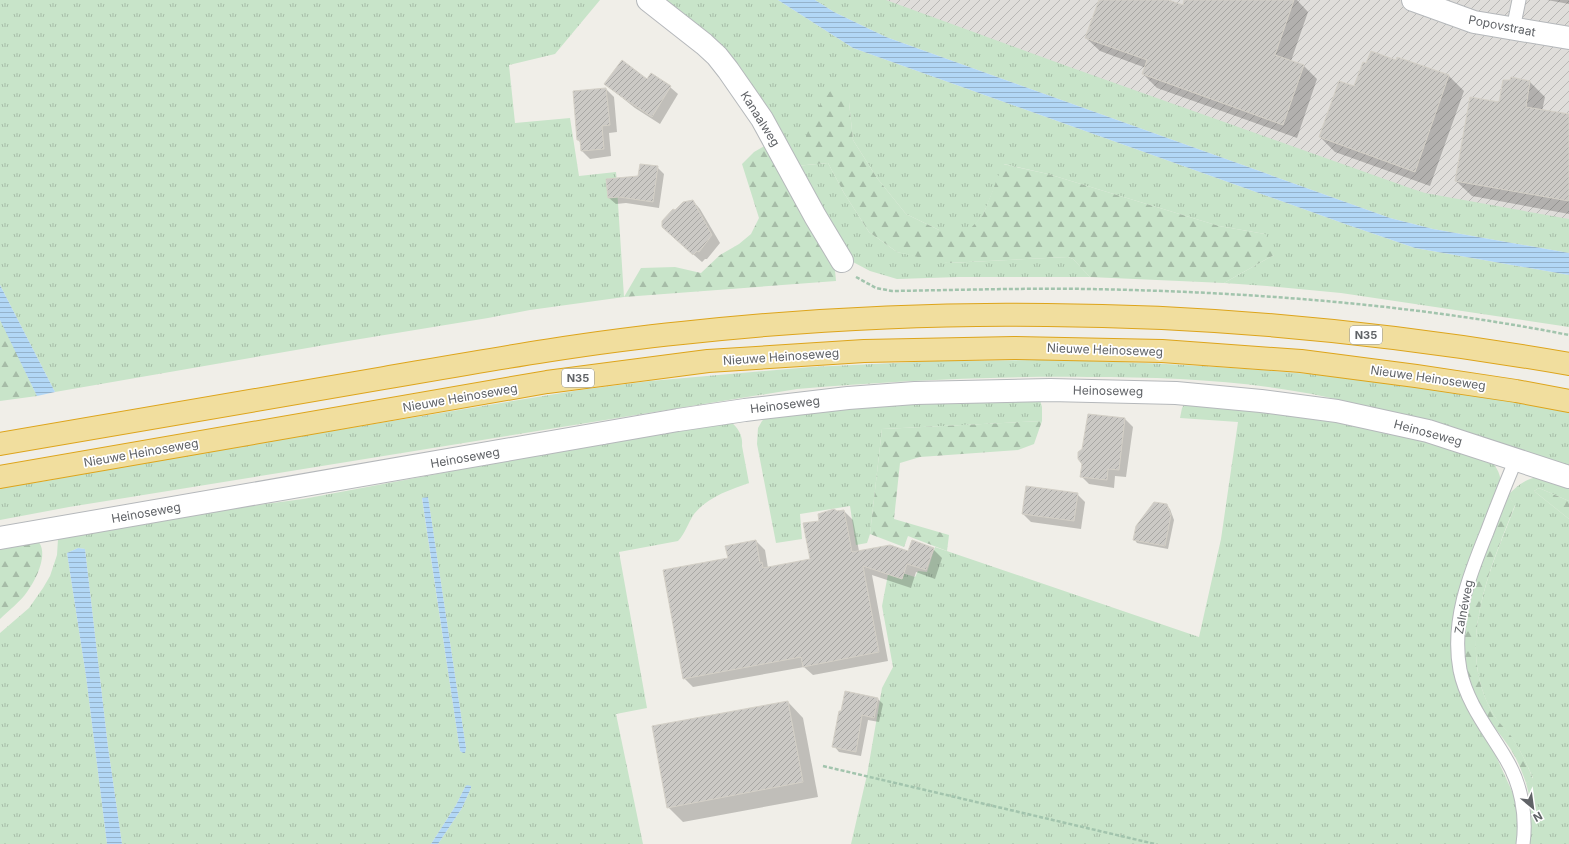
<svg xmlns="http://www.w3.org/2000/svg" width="1569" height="844" font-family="Inter,sans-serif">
  <defs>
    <pattern id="industrial-furrows" width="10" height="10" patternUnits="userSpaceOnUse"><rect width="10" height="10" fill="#dfddda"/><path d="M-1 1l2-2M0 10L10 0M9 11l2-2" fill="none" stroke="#b8b7b5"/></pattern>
    <pattern id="grass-tufts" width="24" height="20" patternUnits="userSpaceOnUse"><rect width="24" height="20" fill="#c8e4c9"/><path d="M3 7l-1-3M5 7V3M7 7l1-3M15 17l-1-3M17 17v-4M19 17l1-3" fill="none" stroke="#a6bca7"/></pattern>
    <pattern id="forest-firs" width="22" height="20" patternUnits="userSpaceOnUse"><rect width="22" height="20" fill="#c8e4c9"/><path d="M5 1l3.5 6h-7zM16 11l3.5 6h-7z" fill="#a6bca7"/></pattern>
    <pattern id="water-rules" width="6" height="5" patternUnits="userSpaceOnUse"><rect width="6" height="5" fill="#b2d7f6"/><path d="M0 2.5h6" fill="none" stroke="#94b2cb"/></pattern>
    <pattern id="building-hatch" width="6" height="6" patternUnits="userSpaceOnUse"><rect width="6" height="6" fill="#cbc9c5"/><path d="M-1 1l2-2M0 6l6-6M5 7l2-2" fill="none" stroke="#a8a7a4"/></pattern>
  </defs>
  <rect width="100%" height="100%" fill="#f0eee8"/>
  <!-- industrial -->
  <polygon fill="url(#industrial-furrows)" points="859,0 1569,0 1569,229 1335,177"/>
  <!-- grass -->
  <g fill="url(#grass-tufts)" fill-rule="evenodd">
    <polygon points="0,0 600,0 555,54 509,65 515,123 570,118 579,176 616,172 624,297 530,310 488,318 348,341 55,392 0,285"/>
    <polygon points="662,0 778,0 853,48 1348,225 1415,248 1569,275 1569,327 1341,293 1267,286 1224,283 1274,255 1265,234 1219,226 1048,174 1004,164 983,215 969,231 939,230 906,214 877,178 853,140 849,102 796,166 828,163 844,193 869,232 897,252 949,263 1068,257 1073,259 1090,277 959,277 897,279 870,271 853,262 824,216"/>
    <polygon points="815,0 886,0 1064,65 1407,187 1425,193 1569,219 1569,253 1433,229 1390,218 886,37 834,12"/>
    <path d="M 1042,360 C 1166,362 1290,370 1414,385 C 1466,392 1517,403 1569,412 L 1569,467 C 1485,438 1399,412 1312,394 C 1239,380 1162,377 1088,377 C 991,376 894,381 797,389 L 69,507 L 0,520 L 0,488 L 52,480 L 82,472 L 580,390 L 650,381 L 811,367 L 936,361 Z"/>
    <polygon points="1040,400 1042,407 1042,421 882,429 870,534 867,543 856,545 850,506 800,514 802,539 776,543 757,444 758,428 762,421 768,415 878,403"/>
    <path d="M 1187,400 L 1329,417 L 1487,456 C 1495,465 1500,471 1501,483 L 1453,632 L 1483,733 L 1495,754 L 1516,800 L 1518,823 L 1518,844 L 851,844 L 867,775 L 882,688 L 893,667 L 882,606 L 889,569 L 915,577 L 918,571 L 927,572 L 935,547 L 1199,637 L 1221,539 L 1238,422 L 1180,418 L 1182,408 Z"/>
    <path d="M 730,421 C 738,428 743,435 742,446 L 749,483 C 729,490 708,497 694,514 C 688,523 685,534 678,541 L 619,552 L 647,708 L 616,714 L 643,844 L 438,844 L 462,808 L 471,788 L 465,787 L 456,805 L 431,844 L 122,844 L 108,747 L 85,549 L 78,548 L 67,553 L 86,676 L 107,844 L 0,844 L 0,633 L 29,608 L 43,588 L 50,576 L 57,555 L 58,539 L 243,507 L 303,499 L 554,452 ZM 428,497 L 466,748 L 465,752 L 463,753 L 460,751 L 422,499 Z"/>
    <path d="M 1540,477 L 1569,485 L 1569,501 L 1539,488 L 1534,491 L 1569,519 L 1569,844 L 1529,844 C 1532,819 1533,808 1526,783 L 1533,778 C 1527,765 1521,751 1512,738 C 1506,729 1497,722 1492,712 C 1455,645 1490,570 1515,506 L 1508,495 C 1518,485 1526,478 1540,477 Z"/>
  </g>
  <!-- forest -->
  <g fill="url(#forest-firs)">
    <polygon points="831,90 840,92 849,102 853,140 877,178 906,214 939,230 969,230 983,215 1003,164 1048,174 1219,226 1265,234 1273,243 1274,255 1224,283 1090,277 1073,259 1068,257 948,263 934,261 897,252 869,232 844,193 828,163 795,166 816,110"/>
    <polygon points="766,145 834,260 836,281 624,297 641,268 675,267 701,273 720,255 739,244 751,234 759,218 742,164 754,152"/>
    <polygon points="0,320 5,329 37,396 0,401"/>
    <polygon points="1042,421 1034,444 1018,450 920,457 900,463 894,519 949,535 947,551 908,536 904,547 870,534 882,429"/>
    <polygon points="1539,488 1569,501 1569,519 1534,491"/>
    <path d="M 1508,495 L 1515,505 C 1490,569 1455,646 1492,712 C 1497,721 1505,728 1511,736 C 1520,749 1527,764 1533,779 L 1526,783 C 1521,769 1516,756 1507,744 C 1496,728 1483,715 1475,696 C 1446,628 1482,558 1508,495 Z"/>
    <path d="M 37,540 C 50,552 36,580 27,592 C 20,602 9,610 0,619 L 0,547 Z"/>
  </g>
  <!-- water -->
  <g fill="url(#water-rules)">
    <polygon points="778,0 815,0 834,12 886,37 1390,218 1433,229 1569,253 1569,275 1415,248 1348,225 853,48"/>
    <polygon points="0,285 55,392 37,396 0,320"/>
    <polygon points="428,497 466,748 465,753 463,753 460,751 422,498"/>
    <polygon points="78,548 85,549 108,747 122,844 107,844 86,676 67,553"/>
    <polygon points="467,785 471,786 471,788 462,808 438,844 431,844 456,805 465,787"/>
  </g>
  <!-- shadow -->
  <g fill="#0003">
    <polygon points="1100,0 1169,0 1183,6 1185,0 1297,0 1308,12 1291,61 1304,66 1317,79 1297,138 1157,88 1143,74 1146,68 1100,51 1086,38"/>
    <polygon points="1547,0 1569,0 1569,4"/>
    <polygon points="1398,58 1449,76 1464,91 1430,186 1335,152 1320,137 1355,87 1366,65 1396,61"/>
    <polygon points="647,80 670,87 678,94 660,124 635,108 605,84"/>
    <polygon points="1530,82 1545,97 1542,111 1569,115 1569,214 1472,196 1456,181 1499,103"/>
    <polygon points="606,89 614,97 617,132 609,133 611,156 590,159 582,151 581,143 578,140"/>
    <polygon points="657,167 664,174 659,208 626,203 616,204 609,198 639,177"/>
    <polygon points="693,201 700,209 720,243 707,259 705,259 702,262 671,235"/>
    <polygon points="1089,415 1125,419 1133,427 1126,477 1115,476 1114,488 1089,484 1081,476 1083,463 1083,450"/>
    <polygon points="1077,494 1085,502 1081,529 1031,522 1023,514"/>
    <polygon points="1166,505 1170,509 1174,520 1168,549 1137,543 1134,539"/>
    <polygon points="844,511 853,520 859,551 909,552 933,549 942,558 935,579 916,572 911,588 872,575 888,661 813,675 804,667 693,687 684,678 729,559 756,541 765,550 768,568 811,560 820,521 836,512"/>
    <polygon points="878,699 883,704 879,722 868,720 861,756 839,752 834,746 840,712"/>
    <polygon points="788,702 803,718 818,797 683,822 668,807"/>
  </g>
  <!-- building -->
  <g fill="url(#building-hatch)" stroke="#d4d0c7">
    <polygon points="1099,0 1168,0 1183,5 1184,0 1294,0 1275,55 1304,65 1283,125 1142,74 1147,60 1085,38"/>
    <polygon points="1371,51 1396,60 1397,57 1449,75 1415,172 1319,137 1339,81 1354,86 1363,62 1366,63"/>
    <polygon points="622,60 647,79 651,73 671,86 652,117 626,100 604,84"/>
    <polygon points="1511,77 1530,81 1526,107 1569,114 1569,201 1455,181 1470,97 1499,102 1503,80 1510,80"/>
    <polygon points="606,88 610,125 602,126 604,149 581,151 580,140 577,140 573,91"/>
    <polygon points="640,164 658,166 653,202 619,197 608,198 606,179 638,176"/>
    <polygon points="693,200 712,235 699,252 697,251 693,255 662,227 662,221 673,209 675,210 683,202"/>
    <polygon points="1088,414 1125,418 1119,470 1108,469 1107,480 1080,477 1082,464 1078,459 1078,452 1082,449"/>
    <polygon points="1026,486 1078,493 1074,521 1022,514"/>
    <polygon points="1154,502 1167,504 1171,515 1165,546 1133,540 1136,526"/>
    <polygon points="834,509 837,511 844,510 852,552 890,545 908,551 912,540 934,548 926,570 907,564 902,579 863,566 879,652 803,667 801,657 683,679 663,570 728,558 725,546 756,540 760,563 762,562 763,568 810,559 803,523 819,521 818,514"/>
    <polygon points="845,691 878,698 874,718 862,715 856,752 832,747 839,711 841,711"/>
    <polygon points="788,701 803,782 667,808 652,726"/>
  </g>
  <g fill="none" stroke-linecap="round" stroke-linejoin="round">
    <!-- lane casing -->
    <g stroke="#b5b8bb" stroke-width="15">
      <g id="lane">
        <polyline points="1513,29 1519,0"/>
        <path d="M 1516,459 C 1506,483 1496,508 1487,532 C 1469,576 1451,622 1460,670 C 1467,704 1489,730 1506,759 C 1521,784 1527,815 1523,844"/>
      </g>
    </g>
    <!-- street casing -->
    <g stroke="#b5b8bb" stroke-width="24">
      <g id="street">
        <polyline points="648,0 704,44 717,56 728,70 762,119 815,216 842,261"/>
        <polyline points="1413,0 1474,22 1569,38"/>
        <polyline points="0,538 678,420 745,410 848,398 915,393 1050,390 1176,393 1261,401 1337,411 1428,431 1569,477"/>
      </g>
    </g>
    <!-- highway casing -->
    <g stroke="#dda41b" stroke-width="24">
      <g id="highway">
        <path d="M 0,444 C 128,422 256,400 384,378 C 483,361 582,343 682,333 C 803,320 926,313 1047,315 C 1222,316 1397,334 1569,364"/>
        <polyline points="0,477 547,382 708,361 864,351 1014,348 1162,351 1301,361 1416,376 1516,391 1569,401"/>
      </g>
    </g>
    <!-- path -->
    <g stroke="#a2c4ad" stroke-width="2.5" stroke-dasharray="4 2" stroke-linecap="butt">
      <path d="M 856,277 L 876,288 L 892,291 C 958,290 1024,288 1090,289 C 1251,292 1412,304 1569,335"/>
      <polyline points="823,766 1155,844"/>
    </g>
    <!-- lane -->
    <use href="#lane" stroke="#fff" stroke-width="13"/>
    <!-- street -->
    <use href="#street" stroke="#fff" stroke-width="22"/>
    <!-- highway -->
    <use href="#highway" stroke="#f1de9e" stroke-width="22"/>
  </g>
  <g text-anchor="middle" stroke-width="3.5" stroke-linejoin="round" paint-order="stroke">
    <!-- shield labels -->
    <g fill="#fff" stroke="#909295" stroke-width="1">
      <rect x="1350" y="326" width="32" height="18" rx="3"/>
      <rect x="562" y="369" width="32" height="18" rx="3"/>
    </g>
    <g font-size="11" font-weight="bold" fill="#606367">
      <text x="1366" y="339">N35</text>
      <text x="578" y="382">N35</text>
    </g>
    <!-- street labels -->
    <g font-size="12" fill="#606367" stroke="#fff">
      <text transform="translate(1502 26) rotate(11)" y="4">Popovstraat</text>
      <text transform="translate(760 119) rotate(58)" y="4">Kanaalweg</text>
      <text transform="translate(1105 350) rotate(2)" y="4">Nieuwe Heinoseweg</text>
      <text transform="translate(781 357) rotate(-4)" y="4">Nieuwe Heinoseweg</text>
      <text transform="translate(1428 378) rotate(8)" y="4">Nieuwe Heinoseweg</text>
      <text transform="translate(1108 391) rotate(1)" y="4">Heinoseweg</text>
      <text transform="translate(460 398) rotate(-10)" y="4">Nieuwe Heinoseweg</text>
      <text transform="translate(785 405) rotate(-7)" y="4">Heinoseweg</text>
      <text transform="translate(1428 433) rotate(15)" y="4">Heinoseweg</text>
      <text transform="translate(141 453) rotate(-10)" y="4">Nieuwe Heinoseweg</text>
      <text transform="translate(465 458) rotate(-10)" y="4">Heinoseweg</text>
      <text transform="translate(146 513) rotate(-10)" y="4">Heinoseweg</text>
      <text transform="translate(1464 607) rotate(-79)" y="4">Zalnéweg</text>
    </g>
  </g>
  <!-- north arrow -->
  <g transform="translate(1533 808) rotate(151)" stroke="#ffffff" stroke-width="3" paint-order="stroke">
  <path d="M0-3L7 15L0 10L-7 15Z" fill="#606367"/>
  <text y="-6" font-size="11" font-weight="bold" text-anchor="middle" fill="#606367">N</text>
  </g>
</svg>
